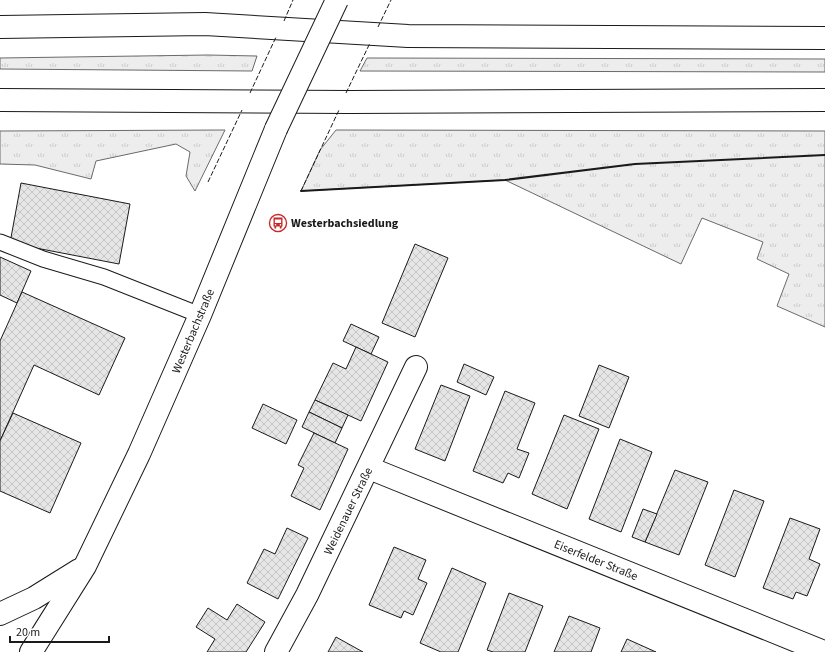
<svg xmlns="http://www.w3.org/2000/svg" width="825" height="652" font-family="'Source Sans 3',sans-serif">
  <defs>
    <pattern id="grass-tufts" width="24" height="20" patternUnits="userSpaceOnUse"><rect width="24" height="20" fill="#ededed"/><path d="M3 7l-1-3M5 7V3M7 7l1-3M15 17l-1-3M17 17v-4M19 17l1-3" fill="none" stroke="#cbcbcb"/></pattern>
    <pattern id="building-cross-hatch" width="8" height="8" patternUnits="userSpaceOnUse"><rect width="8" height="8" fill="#e6e6e6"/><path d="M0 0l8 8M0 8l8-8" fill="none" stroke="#c5c5c5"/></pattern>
  </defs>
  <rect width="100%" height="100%" fill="#fff"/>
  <!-- grass -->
  <g fill="url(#grass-tufts)" stroke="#6a6a6a">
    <polygon points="208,55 257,56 252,71 0,69 0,58"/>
    <polygon points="367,58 825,59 825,72 360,71"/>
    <polygon points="225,130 195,191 186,176 190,152 176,144 96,161 91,179 35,165 0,164 0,131"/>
    <polygon points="336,130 825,131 825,327 777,306 789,274 757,259 763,242 702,218 681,264 505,180 301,191 320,150"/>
  </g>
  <!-- building -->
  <g fill="url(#building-cross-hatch)" stroke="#1a1a1a">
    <polygon points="21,183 130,204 119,264 10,243"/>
    <polygon points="415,244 448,258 415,337 382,323"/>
    <polygon points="0,257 31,271 17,303 0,295"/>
    <polygon points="22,292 125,338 99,395 34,365 0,441 0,341"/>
    <polygon points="351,324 379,337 371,354 343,341"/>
    <polygon points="356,347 388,362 361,421 315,400 333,363 346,369"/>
    <polygon points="464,364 494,377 486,395 457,382"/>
    <polygon points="599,365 629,377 609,428 579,416"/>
    <polygon points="441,385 470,396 445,461 415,449"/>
    <polygon points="505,391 535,403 517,449 529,453 519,478 508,473 503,483 473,471"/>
    <polygon points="315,400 348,415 342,428 309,412"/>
    <polygon points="263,404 297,420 286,444 252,428"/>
    <polygon points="309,412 342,428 335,443 302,427"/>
    <polygon points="13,413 81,443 50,513 0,491 0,441"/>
    <polygon points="564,415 599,429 567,509 532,494"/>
    <polygon points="314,433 348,449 320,510 291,496 304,468 298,465"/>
    <polygon points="620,439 652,452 621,532 589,519"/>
    <polygon points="675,470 708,482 679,555 645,542"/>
    <polygon points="734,490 764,501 735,577 705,565"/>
    <polygon points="643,509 657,514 645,542 632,537"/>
    <polygon points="790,518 820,529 809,559 820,564 807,596 796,592 793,599 763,588"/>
    <polygon points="287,528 308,538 278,599 247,583 264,549 275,554"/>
    <polygon points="394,547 426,560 418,579 427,583 413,615 404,611 401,618 369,605"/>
    <polygon points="452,568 486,583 458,652 441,652 420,643"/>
    <polygon points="509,593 543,606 525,652 493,652 487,650"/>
    <polygon points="237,604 265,622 246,652 207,652 215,639 196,627 208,608 227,620"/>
    <polygon points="569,616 600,628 591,652 554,652"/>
    <polygon points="336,637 363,652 328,652"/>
    <polygon points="627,639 656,652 621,652"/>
  </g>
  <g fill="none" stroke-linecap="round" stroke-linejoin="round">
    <!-- service casing -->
    <g stroke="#1a1a1a" stroke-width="17">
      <polyline id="service" points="0,242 43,259 104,277 200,315"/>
    </g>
    <!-- minor casing -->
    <g stroke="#1a1a1a" stroke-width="24">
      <g id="minor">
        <polyline points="369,468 824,652"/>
        <polyline points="276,652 307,595 416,367"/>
      </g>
    </g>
    <!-- secondary casing -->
    <g stroke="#1a1a1a" stroke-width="24">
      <g id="secondary">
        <polyline points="0,614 34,598 79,570"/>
        <polyline points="31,652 85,566 139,454 200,315 276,129"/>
      </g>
    </g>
    <!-- motorway casing -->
    <g stroke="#1a1a1a" stroke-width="24">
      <g id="motorway">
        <polyline points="0,27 205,24 408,36 825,38"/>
        <polyline points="0,100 350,102 825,100"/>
      </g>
    </g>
    <!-- service -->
    <use href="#service" stroke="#fff" stroke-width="15"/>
    <!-- minor -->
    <use href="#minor" stroke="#fff" stroke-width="22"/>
    <!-- secondary -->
    <use href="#secondary" stroke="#fff" stroke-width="22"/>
    <!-- motorway -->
    <use href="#motorway" stroke="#fff" stroke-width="22"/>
    <!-- secondary-bridge casing -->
    <g stroke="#1a1a1a" stroke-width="24" stroke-linecap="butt">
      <polyline id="secondary-bridge" points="276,129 337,0"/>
    </g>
    <!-- secondary-bridge -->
    <use href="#secondary-bridge" stroke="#fff" stroke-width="22"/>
    <!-- fence -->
    <g stroke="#1a1a1a" stroke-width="1" stroke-dasharray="5 2" stroke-linecap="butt">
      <polyline points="284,21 293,0"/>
      <polyline points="378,27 391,0"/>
      <polyline points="250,93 276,37"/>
      <polyline points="346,93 370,43"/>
      <polyline points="208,182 242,110"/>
      <polyline points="301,191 339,110"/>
    </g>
    <!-- wall -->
    <polyline stroke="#1a1a1a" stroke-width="2" points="301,191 505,180 635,164 825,155"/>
  </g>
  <!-- icons -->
  <defs>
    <g id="bus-ring" transform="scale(0.9)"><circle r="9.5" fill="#fff" stroke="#c62828" stroke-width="1.5"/><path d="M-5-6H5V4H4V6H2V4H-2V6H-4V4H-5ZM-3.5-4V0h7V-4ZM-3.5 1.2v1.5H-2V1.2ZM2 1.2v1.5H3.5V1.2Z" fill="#c62828"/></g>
  </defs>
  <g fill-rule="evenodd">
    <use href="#bus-ring" x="278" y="223"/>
  </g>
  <g text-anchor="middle" stroke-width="3" stroke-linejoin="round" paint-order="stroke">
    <!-- poi labels -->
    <g font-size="12" font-weight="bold" fill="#1a1a1a" stroke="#fff" text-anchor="start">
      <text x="291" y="227">Westerbachsiedlung</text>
    </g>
    <!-- street labels -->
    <g font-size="12" fill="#1a1a1a" stroke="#fff">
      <text transform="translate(193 331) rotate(-67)" y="4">Westerbachstraße</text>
      <text transform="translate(348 511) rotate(-64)" y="4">Weidenauer Straße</text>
      <text transform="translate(596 560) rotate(22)" y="4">Eiserfelder Straße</text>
    </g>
  </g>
  <!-- scale -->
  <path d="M10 636v6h99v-6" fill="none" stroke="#1a1a1a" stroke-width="2"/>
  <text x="16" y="636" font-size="12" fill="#1a1a1a" stroke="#ffffff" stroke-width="3" paint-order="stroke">20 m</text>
</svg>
